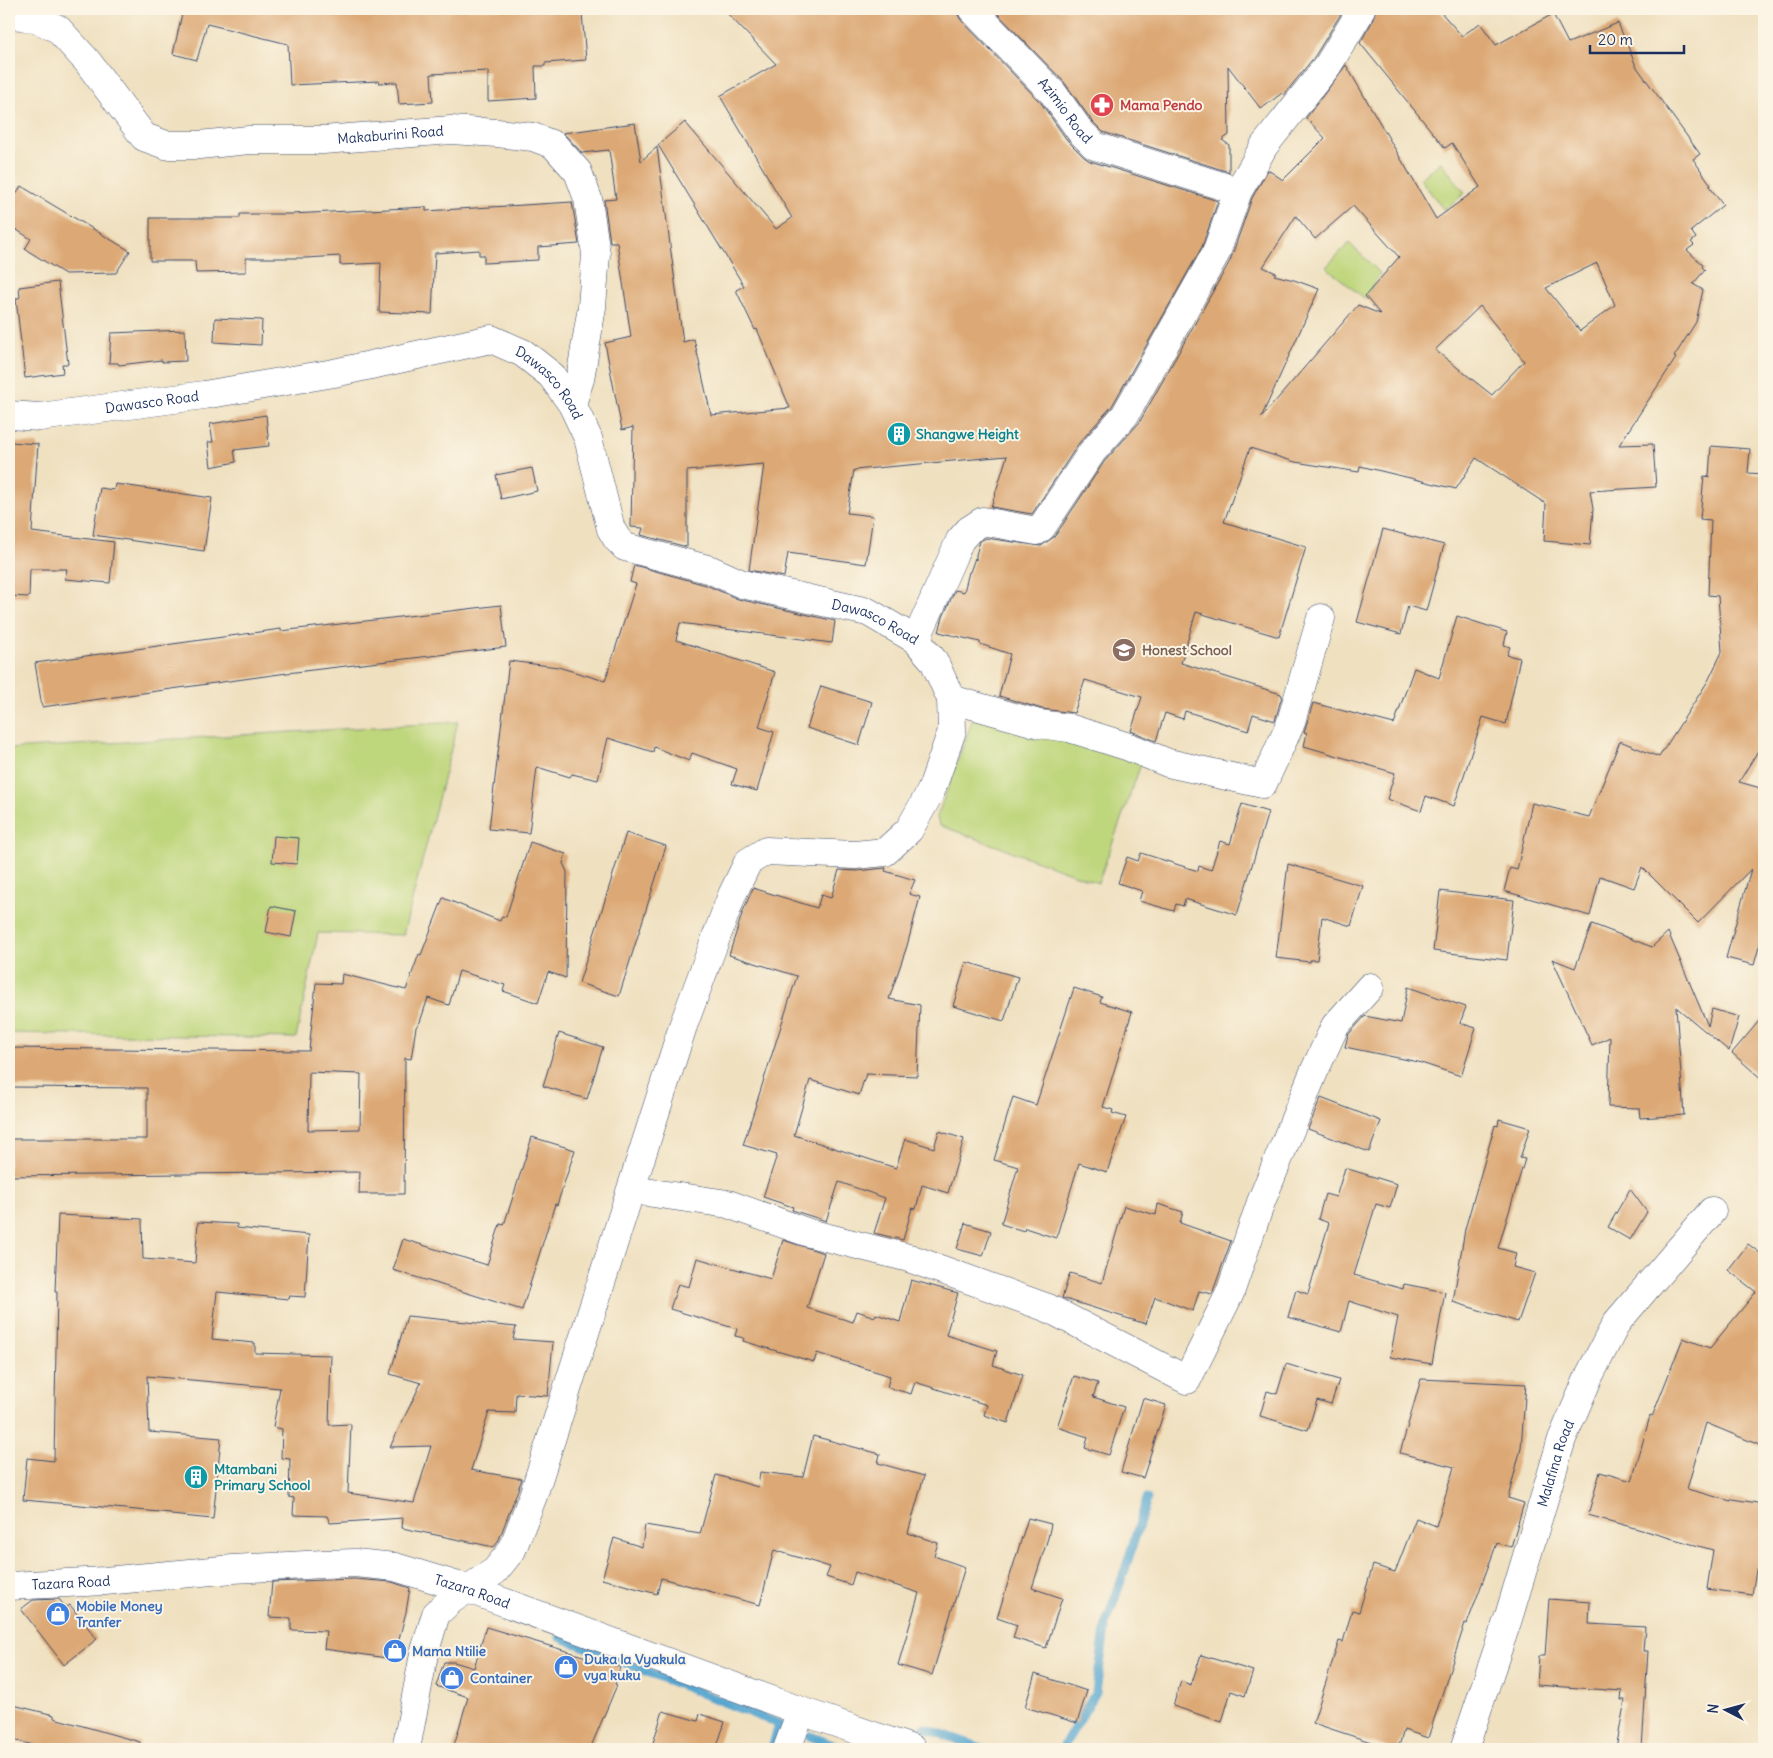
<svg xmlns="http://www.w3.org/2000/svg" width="1773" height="1758" font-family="Delius,sans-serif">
  <rect width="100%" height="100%" fill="#fcf5e5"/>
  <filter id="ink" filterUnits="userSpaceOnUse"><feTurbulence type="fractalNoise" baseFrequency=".02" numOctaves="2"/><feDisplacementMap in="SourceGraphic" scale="10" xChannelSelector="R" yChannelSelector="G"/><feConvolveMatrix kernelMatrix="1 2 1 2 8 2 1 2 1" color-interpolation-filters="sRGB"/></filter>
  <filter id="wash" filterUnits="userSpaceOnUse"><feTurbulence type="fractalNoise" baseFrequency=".0096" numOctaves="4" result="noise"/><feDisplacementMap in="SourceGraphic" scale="20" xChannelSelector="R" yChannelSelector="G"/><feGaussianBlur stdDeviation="1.12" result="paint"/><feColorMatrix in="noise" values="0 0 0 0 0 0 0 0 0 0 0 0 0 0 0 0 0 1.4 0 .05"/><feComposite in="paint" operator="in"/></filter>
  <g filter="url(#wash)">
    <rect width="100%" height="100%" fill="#efe0c0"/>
    <!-- green -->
    <g fill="#bed67b" stroke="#6c826c">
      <polygon points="1441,162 1465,193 1444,210 1420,179"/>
      <polygon points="1349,243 1380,273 1365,299 1326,267"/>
      <polygon points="976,711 1144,756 1098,883 939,825 937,817"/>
      <polygon points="458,722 403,935 318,933 296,1038 9,1033 9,749"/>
    </g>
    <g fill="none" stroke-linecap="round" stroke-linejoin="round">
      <!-- stream -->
      <g stroke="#55a5cf" stroke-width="9">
        <polyline points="560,1637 779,1724 772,1749"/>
        <polyline points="924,1728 985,1749"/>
        <polyline points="810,1736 843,1749"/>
        <polyline points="1062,1749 1096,1692 1106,1623 1124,1573 1147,1499"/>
      </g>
    </g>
    <g id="blocks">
      <!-- building -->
      <g fill="#dca874" fill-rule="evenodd">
        <polygon points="183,9 557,9 557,12 580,10 580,13 582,13 586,60 545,63 545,66 535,66 536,98 488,101 488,71 431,74 433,102 399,104 397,82 379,83 379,81 290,85 288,44 207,24 197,60 173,54"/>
        <polygon points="723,9 957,9 957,13 961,20 1041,103 1067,140 1084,157 1090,161 1218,201 1202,247 1112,406 1079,443 1032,514 991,507 1007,456 854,470 847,513 873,516 866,564 788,553 784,577 749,570 764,464 687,471 687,547 641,535 643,528 631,527 633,427 622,430 605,343 631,337 617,242 610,242 604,200 616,199 609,150 582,153 563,133 635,123 641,161 657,147 683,342 694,339 711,415 790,408 757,329 755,330 736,290 744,286 658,145 685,122 776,229 792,218 720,96 776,64"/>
        <polygon points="993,9 1344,9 1315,56 1284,95 1282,93 1261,109 1228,66 1229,135 1222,140 1229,145 1229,172 1103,132 1092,121 1064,82"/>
        <path d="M 1376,9 L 1438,9 L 1462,36 L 1480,23 L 1496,45 L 1553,14 L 1568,43 L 1618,23 L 1636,66 L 1700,154 L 1693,159 L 1711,185 L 1709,186 L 1723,205 L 1691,231 L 1696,238 L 1691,242 L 1694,245 L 1687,250 L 1703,265 L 1702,267 L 1705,270 L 1693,284 L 1703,290 L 1696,322 L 1674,357 L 1676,358 L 1619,445 L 1653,444 L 1656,487 L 1590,491 L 1593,509 L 1590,545 L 1544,541 L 1546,504 L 1476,458 L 1456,489 L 1360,466 L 1359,472 L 1295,462 L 1250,448 L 1224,522 L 1306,547 L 1279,637 L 1196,612 L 1181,663 L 1281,694 L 1282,696 L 1275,721 L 1253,714 L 1248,731 L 1185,711 L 1183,719 L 1165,713 L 1156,741 L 1131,731 L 1142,697 L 1085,680 L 1074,713 L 1042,709 L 999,696 L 1010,654 L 980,644 L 980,642 L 939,632 L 943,617 L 955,590 L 964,592 L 969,572 L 970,572 L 975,558 L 976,560 L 976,555 L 980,541 L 986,538 L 1041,546 L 1055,536 L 1104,462 L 1139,423 L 1230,261 L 1252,198 L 1268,170 L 1283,180 L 1325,138 L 1306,118 L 1346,65 L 1436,219 L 1480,187 L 1452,143 L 1445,148 L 1360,43 L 1372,22 ZM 1353,206 L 1399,257 L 1365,296 L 1380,314 L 1358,305 L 1261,418 L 1319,289 L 1294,280 L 1274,275 L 1276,273 L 1263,267 L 1296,216 L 1315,239 ZM 1597,263 L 1615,305 L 1580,331 L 1546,288 ZM 1480,306 L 1524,361 L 1492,395 L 1435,350 Z"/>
        <polygon points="21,186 130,251 116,273 65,274 25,249 31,239 9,225 9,207"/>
        <polygon points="572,202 579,244 538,247 538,260 484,263 484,255 479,255 479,250 435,253 432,314 379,312 381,263 340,265 340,256 306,258 246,258 246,272 196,273 195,261 150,261 150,218 240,218 240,214 292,214 426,207 426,211"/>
        <polygon points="58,282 68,364 62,364 63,373 25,378 16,299 20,297 19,287"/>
        <polygon points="215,318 262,320 261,345 214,342"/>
        <polygon points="185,330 186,361 162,362 162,360 119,365 118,363 109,363 111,333"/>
        <polygon points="266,415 269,446 234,450 236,462 211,467 208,442 213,442 210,424"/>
        <polygon points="10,442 38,444 32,532 114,542 110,583 65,579 67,569 30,569 29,597 9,596 9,469"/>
        <polygon points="1711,446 1750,449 1748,473 1764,474 1764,529 1762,529 1763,545 1761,545 1760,605 1764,604 1764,741 1739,782 1764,789 1764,929 1754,965 1726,958 1751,869 1698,923 1642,867 1634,888 1600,876 1590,916 1504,891 1510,868 1517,870 1532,803 1589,817 1620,741 1659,757 1708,681 1722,652 1718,596 1708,595 1711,520 1700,519 1704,476 1709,477"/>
        <polygon points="532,468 537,491 501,499 496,475"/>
        <polygon points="115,484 212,498 204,551 93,535 100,488 114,490"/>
        <polygon points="1383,529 1444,545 1426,611 1408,606 1401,634 1357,622"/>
        <polygon points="634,565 706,585 738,599 835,621 832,643 680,623 676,640 775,672 759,727 774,732 757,791 732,784 737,769 692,753 689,761 654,747 653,752 608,738 598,780 572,774 570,777 537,767 529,833 489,829 509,661 558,667 605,681 636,584 630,582"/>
        <polygon points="501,605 506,647 287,673 42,707 35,663 281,629 281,631"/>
        <polygon points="1457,616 1507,632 1504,645 1510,647 1507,655 1520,658 1506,724 1483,717 1454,806 1426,796 1421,811 1387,799 1395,773 1304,746 1307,733 1304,732 1313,703 1394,724 1414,668 1439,678"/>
        <polygon points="821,686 872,702 859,745 807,728"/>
        <polygon points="1242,804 1268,812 1237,915 1185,899 1183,906 1176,904 1174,911 1139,901 1142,891 1118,883 1127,857 1138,861 1141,853 1198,871 1199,866 1211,870 1220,841 1230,844"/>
        <polygon points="626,833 666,846 619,996 579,983"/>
        <polygon points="274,836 299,838 297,864 272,862"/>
        <path d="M 530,842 L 566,854 L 563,863 L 567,872 L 566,978 L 548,972 L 538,1003 L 503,991 L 505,985 L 459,971 L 449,1005 L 428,998 L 420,1022 L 416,1027 L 411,1059 L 405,1058 L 404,1194 L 359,1194 L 360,1172 L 9,1176 L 9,1139 L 147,1139 L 147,1088 L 9,1087 L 9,1048 L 309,1051 L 316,983 L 341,984 L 342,974 L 406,990 L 419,954 L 421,955 L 443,898 L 500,921 L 502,916 L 506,917 ZM 309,1072 L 361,1074 L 360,1129 L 308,1130 Z"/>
        <polygon points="1288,864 1363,886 1351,926 1322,917 1317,960 1310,960 1310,962 1276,958"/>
        <polygon points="886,868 885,871 915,880 909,894 920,897 907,946 889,999 920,1005 917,1076 866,1074 859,1095 810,1080 794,1135 896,1168 905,1139 934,1148 939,1131 964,1139 948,1193 922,1185 916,1209 912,1208 903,1240 874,1233 885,1198 839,1182 826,1221 792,1210 793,1207 763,1197 777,1155 743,1145 797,976 729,955 743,911 753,888 817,908 821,895 831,898 839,870 857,871"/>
        <polygon points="1440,891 1514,900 1507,960 1433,951"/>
        <polygon points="271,906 296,911 291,937 266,932"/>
        <polygon points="1592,924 1652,947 1668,932 1708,1026 1712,1009 1739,1017 1729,1051 1676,1007 1684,1115 1640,1118 1639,1108 1608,1107 1610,1037 1592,1045 1552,959 1575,968"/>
        <polygon points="966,962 1018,977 1004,1021 953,1006"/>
        <polygon points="1408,987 1466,1007 1460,1023 1476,1028 1461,1076 1418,1062 1345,1047 1348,1035 1365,1016 1401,1023"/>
        <polygon points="1074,988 1102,997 1100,1002 1132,1012 1103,1107 1113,1110 1112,1113 1126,1117 1107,1172 1079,1163 1056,1238 1025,1228 1024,1231 1001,1224 1018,1167 994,1160 1013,1097 1036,1105"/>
        <polygon points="1764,1015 1764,1081 1732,1053"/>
        <polygon points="559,1033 603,1047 587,1099 543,1086"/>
        <polygon points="1321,1098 1381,1121 1369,1152 1308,1129"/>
        <polygon points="1499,1119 1530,1128 1520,1158 1525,1159 1498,1248 1516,1253 1513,1267 1535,1273 1518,1322 1453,1302 1465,1229 1495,1125 1498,1126"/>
        <polygon points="532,1137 575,1150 557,1205 555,1204 522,1310 393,1270 403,1239 487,1265 500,1224 504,1225"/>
        <polygon points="1345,1168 1397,1184 1390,1208 1376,1204 1354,1275 1403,1289 1404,1284 1445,1292 1432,1364 1390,1357 1398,1317 1349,1301 1341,1332 1288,1317 1296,1290 1308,1294 1329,1223 1318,1219 1325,1194 1336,1197"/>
        <polygon points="1630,1189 1647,1212 1630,1240 1608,1227"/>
        <polygon points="1158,1204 1183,1212 1180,1223 1231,1241 1212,1294 1199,1291 1193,1311 1155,1297 1146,1324 1062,1298 1070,1273 1102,1283 1124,1206 1156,1215"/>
        <polygon points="58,1215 142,1219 143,1259 195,1263 198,1222 237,1224 237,1228 309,1235 305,1297 290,1296 289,1299 217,1292 212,1339 255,1343 255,1353 331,1355 329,1425 351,1424 348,1493 414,1503 431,1446 390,1447 421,1383 390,1374 407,1316 516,1327 513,1339 553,1342 548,1396 516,1394 515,1413 489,1412 471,1470 522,1479 498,1542 494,1547 402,1528 403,1518 330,1523 327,1516 293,1515 294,1498 289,1497 290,1459 281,1458 282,1429 273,1427 280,1388 147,1376 149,1432 221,1438 213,1519 171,1515 171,1513 23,1500 27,1458 54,1461 57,1292 55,1292"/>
        <polygon points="965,1223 991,1231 983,1256 957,1249"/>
        <polygon points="783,1240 824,1253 807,1308 853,1322 857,1311 875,1317 876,1314 900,1322 911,1280 958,1293 946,1335 997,1351 993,1365 1023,1375 1008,1423 984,1415 987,1405 915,1382 911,1394 887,1387 890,1376 817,1353 814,1362 743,1341 744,1338 735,1336 737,1329 670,1309 678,1284 689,1287 697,1258 771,1279"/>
        <polygon points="1748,1244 1764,1256 1764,1447 1706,1423 1687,1489 1731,1501 1732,1499 1764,1504 1764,1557 1762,1571 1756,1570 1752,1595 1707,1589 1713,1550 1588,1515 1600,1472 1632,1481 1650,1416 1652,1417 1683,1338 1710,1348 1756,1292 1728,1270"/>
        <polygon points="1286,1364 1339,1380 1331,1404 1317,1400 1308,1430 1260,1416 1267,1391 1277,1394"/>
        <polygon points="1074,1376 1098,1383 1093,1397 1124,1407 1109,1455 1085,1448 1088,1437 1057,1427"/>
        <polygon points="1421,1379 1526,1384 1521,1448 1508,1498 1524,1503 1511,1547 1497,1543 1467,1624 1465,1623 1428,1738 1404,1730 1398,1749 1392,1749 1313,1723 1339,1641 1343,1642 1352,1610 1359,1612 1373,1565 1395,1572 1416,1518 1436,1526 1454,1467 1400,1453"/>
        <polygon points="1143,1398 1166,1405 1143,1478 1121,1472"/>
        <polygon points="813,1436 880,1454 878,1463 924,1476 908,1533 938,1543 934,1556 965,1567 932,1675 898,1665 919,1593 855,1572 851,1585 826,1577 830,1567 774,1550 760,1605 661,1578 657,1594 602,1579 614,1538 642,1547 645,1525 700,1534 716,1475 758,1487 760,1472 803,1477"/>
        <polygon points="1028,1518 1051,1524 1048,1538 1032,1588 1062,1598 1046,1648 1013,1638 1017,1625 997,1618"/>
        <polygon points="354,1579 392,1582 410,1588 406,1612 394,1659 324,1649 326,1631 291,1630 291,1618 269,1617 272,1582"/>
        <polygon points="59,1599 66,1608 70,1605 97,1639 64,1665 21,1609 33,1600"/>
        <polygon points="1549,1599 1590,1602 1589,1624 1645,1627 1643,1651 1648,1651 1642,1749 1616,1749 1625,1700 1621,1700 1622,1691 1537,1685 1539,1656 1545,1656"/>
        <polygon points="486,1627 620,1667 615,1684 617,1685 590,1749 453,1749 468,1697 436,1686 444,1662 454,1662 474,1668"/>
        <polygon points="1201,1655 1253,1671 1245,1696 1231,1691 1222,1722 1173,1706 1181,1681 1191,1685"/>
        <polygon points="1035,1674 1087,1691 1077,1723 1025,1707"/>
        <polygon points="9,1704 54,1715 54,1718 140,1742 139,1749 50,1749 9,1739"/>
        <polygon points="663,1711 698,1721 700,1714 725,1722 716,1749 651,1749"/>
      </g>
    </g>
  </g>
  <g filter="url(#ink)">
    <use href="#blocks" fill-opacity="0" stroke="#3b4a6d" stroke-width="1"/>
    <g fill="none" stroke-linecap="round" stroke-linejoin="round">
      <!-- street casing -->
      <g stroke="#3b4a6d" stroke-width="29">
        <g id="street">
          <path id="s1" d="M 972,9 L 1053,93 L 1080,131 L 1095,146 L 1238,191"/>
          <path id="s2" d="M 9,15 L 22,16 L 39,20 L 58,29 L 87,61 L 144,137 L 166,145 L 199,145 L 249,140 L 323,140 L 451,130 L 497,133 L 533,137 L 554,145 L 578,172 L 588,199 L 596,254 L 592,307 L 580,379 L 572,404"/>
          <path id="s3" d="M 9,415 L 40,417 L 204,395 L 334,373 L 491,339 L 523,353 L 551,375 L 572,404 L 588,438 L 611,529 L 617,539 L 625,547 L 711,570 L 742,584 L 868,612 L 916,640 L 934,661 L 951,699 L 952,731 L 931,791 L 909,830 L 885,852 L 855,855 L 766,851 L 748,862 L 732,895 L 683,1026 L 533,1496 L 512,1550 L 495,1571 L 451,1600 L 436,1614 L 424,1654 L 406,1749"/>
          <polyline points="916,640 960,540 969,530 983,521 1031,530 1037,531 1042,527 1092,452 1125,415 1216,253 1238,191 1249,173 1264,146 1328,65 1358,16 1361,9"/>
          <polyline points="951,699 1039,724 1069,728 1129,747 1168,763 1263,784 1290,725 1321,618"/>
          <polyline points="632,1190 728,1204 809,1233 909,1258 1048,1308 1187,1380 1230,1293 1261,1202 1313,1074 1335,1026 1370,987"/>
          <path id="s4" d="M 9,1586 L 105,1581 L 233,1569 L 323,1564 L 355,1563 L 395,1567 L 468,1589 L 801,1711 L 912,1749"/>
          <polyline points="787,1749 801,1711"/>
          <path id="s5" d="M 1464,1749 L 1508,1619 L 1562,1439 L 1590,1374 L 1617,1322 L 1712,1211"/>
        </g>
      </g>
      <!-- street -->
      <use href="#street" stroke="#fff" stroke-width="28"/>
    </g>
  </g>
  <!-- icons -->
  <defs>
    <g id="pharmacy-disc" transform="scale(1.25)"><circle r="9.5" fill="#e0444e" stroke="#fcf5e5"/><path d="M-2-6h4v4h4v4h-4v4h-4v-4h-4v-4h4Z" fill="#fff"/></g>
    <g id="building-disc" transform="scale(1.25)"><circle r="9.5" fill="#0f9aa8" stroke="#fcf5e5"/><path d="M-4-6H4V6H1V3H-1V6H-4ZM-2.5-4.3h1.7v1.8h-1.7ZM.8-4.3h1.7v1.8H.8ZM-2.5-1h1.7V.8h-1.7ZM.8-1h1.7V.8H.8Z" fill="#fff"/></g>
    <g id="school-disc" transform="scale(1.25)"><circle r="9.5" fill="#8d6e63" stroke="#fcf5e5"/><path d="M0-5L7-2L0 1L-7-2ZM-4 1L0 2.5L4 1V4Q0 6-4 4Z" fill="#fff"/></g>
    <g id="shop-disc" transform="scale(1.25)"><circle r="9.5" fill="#3f7fe0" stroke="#fcf5e5"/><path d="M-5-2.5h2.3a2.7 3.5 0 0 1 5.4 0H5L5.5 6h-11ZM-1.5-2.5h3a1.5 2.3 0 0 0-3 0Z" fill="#fff"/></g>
  </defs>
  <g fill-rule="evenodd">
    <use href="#pharmacy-disc" x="1102" y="105"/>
    <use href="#building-disc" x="899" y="434"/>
    <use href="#school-disc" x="1124" y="650"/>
    <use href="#building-disc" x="196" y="1477"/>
    <use href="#shop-disc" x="58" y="1614"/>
    <use href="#shop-disc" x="395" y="1651"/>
    <use href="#shop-disc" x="566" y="1667"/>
    <use href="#shop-disc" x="452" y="1678"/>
  </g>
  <g text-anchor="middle" stroke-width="4" stroke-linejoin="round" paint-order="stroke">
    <!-- health labels -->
    <g font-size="14" font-weight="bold" fill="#be3a42" stroke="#fcf5e5" text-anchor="start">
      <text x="1120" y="110">Mama Pendo</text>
    </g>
    <!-- street labels -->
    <g font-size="14" fill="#1b2f5e" stroke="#fcf5e5">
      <text dy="5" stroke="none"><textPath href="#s1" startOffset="138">Azimio Road</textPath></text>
      <text dy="5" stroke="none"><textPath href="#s2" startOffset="438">Makaburini Road</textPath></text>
      <text dy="5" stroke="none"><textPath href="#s3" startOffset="564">Dawasco Road</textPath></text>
      <text dy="5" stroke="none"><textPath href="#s3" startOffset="144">Dawasco Road</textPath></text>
      <text dy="5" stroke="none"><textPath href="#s3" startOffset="1012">Dawasco Road</textPath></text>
      <text dy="5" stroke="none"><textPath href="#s5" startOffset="300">Malafina Road</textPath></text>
      <text dy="5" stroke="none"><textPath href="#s4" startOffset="62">Tazara Road</textPath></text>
      <text dy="5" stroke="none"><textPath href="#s4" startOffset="468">Tazara Road</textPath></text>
    </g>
    <!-- culture labels -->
    <g font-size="14" font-weight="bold" fill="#0d838f" stroke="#fcf5e5" text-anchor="start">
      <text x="916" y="439">Shangwe Height</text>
      <text x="214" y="1474">Mtambani<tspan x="214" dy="16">Primary School</tspan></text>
    </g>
    <!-- education labels -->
    <g font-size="14" font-weight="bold" fill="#785e54" stroke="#fcf5e5" text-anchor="start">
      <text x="1142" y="655">Honest School</text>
    </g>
    <!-- shop labels -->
    <g font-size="14" font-weight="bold" fill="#366cbe" stroke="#fcf5e5" text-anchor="start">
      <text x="76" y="1611">Mobile Money<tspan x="76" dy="16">Tranfer</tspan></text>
      <text x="412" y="1656">Mama Ntilie</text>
      <text x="584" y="1664">Duka la Vyakula<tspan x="584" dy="16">vya kuku</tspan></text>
      <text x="470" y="1683">Container</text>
    </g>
  </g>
  <!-- margin -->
  <rect width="1773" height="1758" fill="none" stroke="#fcf5e5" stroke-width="30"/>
  <!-- north arrow -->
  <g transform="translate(1726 1710) rotate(276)" stroke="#fcf5e5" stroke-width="4" paint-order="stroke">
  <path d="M0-4L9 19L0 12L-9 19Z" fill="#1b2f5e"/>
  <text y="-8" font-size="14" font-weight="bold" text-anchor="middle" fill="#1b2f5e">N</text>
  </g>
  <!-- scale -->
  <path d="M1590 45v8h94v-8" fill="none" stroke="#1b2f5e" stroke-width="2.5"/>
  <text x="1598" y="45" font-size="15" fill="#1b2f5e" stroke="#fcf5e5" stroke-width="4" paint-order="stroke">20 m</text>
</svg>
